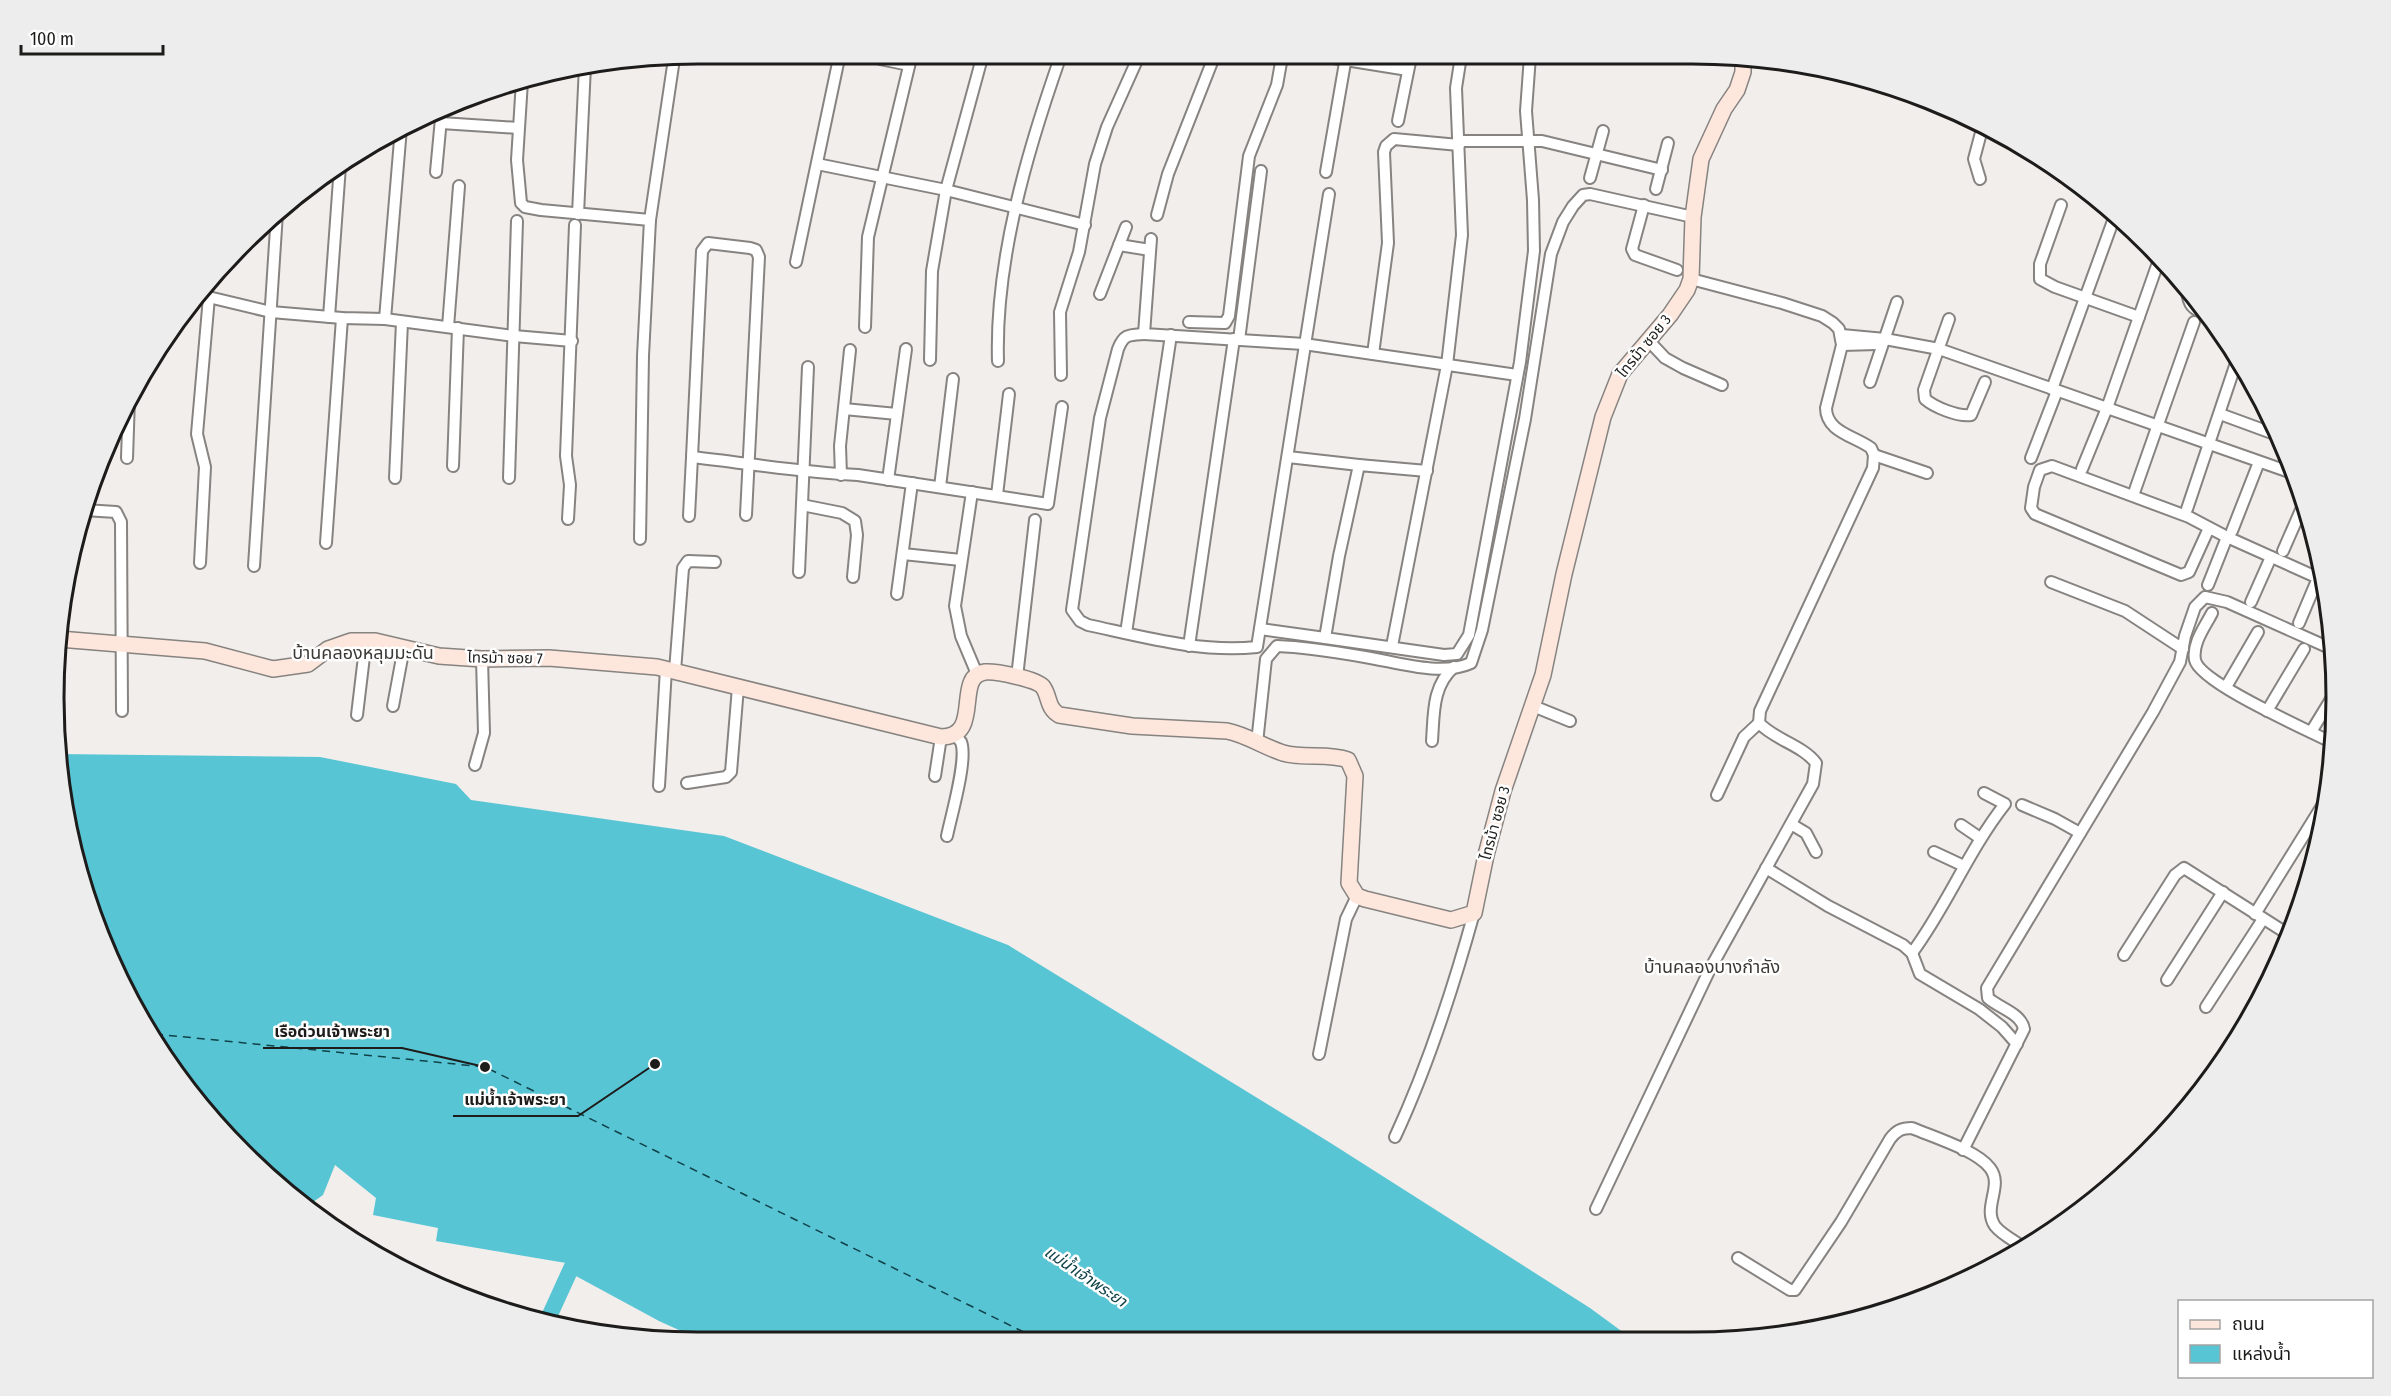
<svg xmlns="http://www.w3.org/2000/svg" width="2391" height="1396" font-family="'Fira Sans Condensed','Noto Sans Thai',sans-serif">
  <rect width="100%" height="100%" fill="#f1eeeb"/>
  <!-- water -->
  <polygon fill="#58c5d5" points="57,754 320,757 456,784 471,800 724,836 1008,945 1329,1142 1590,1308 1635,1341 703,1341 659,1321 563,1269 566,1263 436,1241 438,1228 373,1215 376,1198 335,1165 323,1195 306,1207 273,1182 187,1090 103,944 66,824"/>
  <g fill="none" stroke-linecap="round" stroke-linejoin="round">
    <!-- river -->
    <polyline stroke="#58c5d5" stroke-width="16" points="548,1319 579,1251"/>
    <!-- ferry -->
    <polyline stroke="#104249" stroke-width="1.5" stroke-dasharray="8 6" stroke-linecap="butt" points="155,1034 485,1067 1042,1341"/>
    <!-- street casing -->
    <g stroke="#868380" stroke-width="14">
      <g id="street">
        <polyline points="1327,57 1408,70"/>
        <polyline points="880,59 909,65"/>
        <polyline points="522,81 517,160 521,203 525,207 541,210 650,220"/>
        <polyline points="1398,121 1411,57"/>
        <polyline points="441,123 518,128"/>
        <polyline points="1459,141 1542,141 1662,170"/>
        <polyline points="817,164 946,190 1085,225"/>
        <polyline points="436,172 442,108"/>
        <polyline points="1326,172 1346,57"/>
        <polyline points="1590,178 1603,131"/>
        <polyline points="1980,179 1974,159 1982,129"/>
        <polyline points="1656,189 1668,143"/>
        <polyline points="1644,205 1632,249 1635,255 1677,270"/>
        <polyline points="2061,205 2040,264 2040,279 2055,287 2139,317"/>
        <polyline points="578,214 585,66"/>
        <polyline points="1157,215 1168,174 1214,57"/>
        <polyline points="1151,239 1144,334 1304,344 1517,375"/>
        <polyline points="1119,245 1150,250"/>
        <polyline points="796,262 838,63"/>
        <path d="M 2187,290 C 2188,305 2193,310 2207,314"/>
        <polyline points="1100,294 1126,227"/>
        <polyline points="200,295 271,312 342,318 385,319 514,336 572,341"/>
        <polyline points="329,317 340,166"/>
        <polyline points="385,319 401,128"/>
        <path d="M 1949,319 L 1924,390 L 1925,399 C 1934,407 1958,417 1971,415 L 1985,382"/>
        <polyline points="1189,322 1225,323 1229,316 1249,156 1277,85 1282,57"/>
        <polyline points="448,327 459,186"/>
        <polyline points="865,327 868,237 911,58"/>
        <path d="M 1144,334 C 1129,335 1124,334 1118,349 L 1100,418 L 1072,610 L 1080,621 L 1088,625 C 1144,637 1200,653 1257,647 L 1329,194"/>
        <polyline points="1842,335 1885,339 1939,349 2295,474"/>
        <polyline points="1239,340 1261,171"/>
        <polyline points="1648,340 1665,358 1683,368 1722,385"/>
        <polyline points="1842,345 1877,344"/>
        <polyline points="1373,354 1388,243 1384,152 1386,146 1394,139 1459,145"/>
        <polyline points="930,360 932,271 946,190 982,58"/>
        <path d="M 998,361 C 995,261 1027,152 1060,58"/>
        <polyline points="1061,375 1060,312 1079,252 1095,164 1107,127 1138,58"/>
        <polyline points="1870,382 1897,302"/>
        <polyline points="2052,389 2113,221"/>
        <polyline points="844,409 897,414"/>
        <polyline points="2220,414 2280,436"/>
        <polyline points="1874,455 1927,473"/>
        <polyline points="1288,457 1359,465"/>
        <polyline points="127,458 129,399"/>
        <polyline points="2031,458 2057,391"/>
        <polyline points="453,466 458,328"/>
        <polyline points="2082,469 2107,408 2160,257"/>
        <polyline points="1427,471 1359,465 1339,556 1325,638 1444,655 1457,654 1469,635 1520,362 1534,251 1533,200 1526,111 1530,56"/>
        <polyline points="841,475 840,446 850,350"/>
        <polyline points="395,478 402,322"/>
        <polyline points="509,478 517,221"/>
        <polyline points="888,480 906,349"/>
        <polyline points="940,487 953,379"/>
        <polyline points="2135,490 2194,322"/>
        <polyline points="972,492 955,606 961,636 977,674"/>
        <polyline points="997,495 1009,394"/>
        <polyline points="802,505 842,513 855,521 857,535 853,577"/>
        <polyline points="2187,509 2238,357"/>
        <polyline points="84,510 116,512 121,522 122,711"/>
        <path d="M 746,515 L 759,257 L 756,250 L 750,248 L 708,243 L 702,251 L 692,457 C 747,463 803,473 858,475 L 1048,504 L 1062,407"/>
        <polyline points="689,516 692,457"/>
        <polyline points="568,519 570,485 566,456 575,225"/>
        <polyline points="2209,528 2189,572 2181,575 2035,514 2031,508 2034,487 2040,470 2052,466 2189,517 2227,537"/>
        <polyline points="2232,531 2259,462"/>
        <polyline points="640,539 643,356 650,220 674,59"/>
        <polyline points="326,543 342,318"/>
        <polyline points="2283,551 2304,503"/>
        <polyline points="903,554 961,560"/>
        <polyline points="200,563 205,467 197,434 209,297"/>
        <polyline points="254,566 277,213"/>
        <polyline points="799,572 808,367"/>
        <polyline points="2051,582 2125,611 2183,649"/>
        <polyline points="2208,585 2227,537 2325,581"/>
        <polyline points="897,594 912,483"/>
        <polyline points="2251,602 2271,557"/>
        <path d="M 2212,613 C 2205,627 2192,643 2195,660 C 2200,683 2308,730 2333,743"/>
        <polyline points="2299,623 2318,578"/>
        <polyline points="1260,629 1325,638"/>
        <polyline points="1126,633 1171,335"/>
        <polyline points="1189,646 1234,339"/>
        <polyline points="1392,646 1447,365 1462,235 1456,88 1461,56"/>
        <polyline points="675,671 683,568 688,561 715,562"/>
        <polyline points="1017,677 1035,520"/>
        <polyline points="2226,687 2258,632"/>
        <polyline points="393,706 404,647"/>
        <polyline points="1533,706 1570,721"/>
        <polyline points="2267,711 2304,649"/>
        <polyline points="357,715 366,640"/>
        <polyline points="2311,732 2336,691"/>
        <path d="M 1432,741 C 1434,714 1432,686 1454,667"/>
        <path d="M 1257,743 L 1266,659 L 1277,646 C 1307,647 1336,652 1365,657 C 1397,662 1440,677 1471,663 L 1482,630 L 1525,419 L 1551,254 L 1563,222 L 1573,206 L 1583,195 L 1590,194 L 1693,217"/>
        <polyline points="475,765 484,733 482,659"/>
        <polyline points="935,776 941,737"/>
        <polyline points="687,783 726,777 731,772 738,687"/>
        <polyline points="659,786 666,669"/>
        <polyline points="1717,795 1744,737 1759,723"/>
        <polyline points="2022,805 2055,819 2080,833"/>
        <polyline points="1791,824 1806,833 1816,852"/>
        <polyline points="1961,825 1980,838"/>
        <path d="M 947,836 C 951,816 968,759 961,742 C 959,739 957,737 954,735"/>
        <polyline points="1934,852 1964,866"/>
        <polyline points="1766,868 1828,906 1903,945 1912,953 1920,974 1979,1009 2002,1027 2017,1044"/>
        <polyline points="2255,914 2327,798"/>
        <path d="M 1912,953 C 1947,906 1968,851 2005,804 L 1984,793"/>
        <polyline points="2124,955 2175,875 2184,868 2291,936"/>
        <polyline points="2167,980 2223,892"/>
        <polyline points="2206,1007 2263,919"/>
        <polyline points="1319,1054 1346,919 1357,896"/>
        <path d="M 1395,1137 C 1428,1066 1453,989 1474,913"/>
        <path d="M 1963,1150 L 2024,1029 C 2021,1013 1999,1008 1988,998 L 1987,988 L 2153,712 L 2180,662 L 2185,636 L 2195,607 L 2205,597 L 2227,602 L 2332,649"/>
        <path d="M 1596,1209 L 1710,969 L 1813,784 L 1816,763 C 1802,745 1775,740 1759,723 L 1760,711 L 1873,468 L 1874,455 L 1871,448 C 1855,436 1826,432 1826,408 L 1842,345 L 1839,329 L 1833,323 L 1822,316 L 1782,303 L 1691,279"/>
        <path d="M 1738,1258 L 1790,1290 L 1795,1290 L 1841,1222 L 1890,1139 C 1896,1131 1901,1128 1912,1128 C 1933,1137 1976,1150 1990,1168 C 2004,1186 1982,1207 1995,1226 C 2002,1235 2015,1241 2025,1248"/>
      </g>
    </g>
    <!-- secondary casing -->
    <g stroke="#868380" stroke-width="18">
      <path id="secondary" d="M 59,639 L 205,651 L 273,669 L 308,664 L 328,649 L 351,641 L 375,641 L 439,656 L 482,659 L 549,658 L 657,667 L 941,737 C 984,737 953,676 985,672 C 995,671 1037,679 1043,687 C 1050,697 1047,708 1059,715 L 1132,726 L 1227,731 C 1247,735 1264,747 1283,753 C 1304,759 1328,753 1348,760 L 1355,776 L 1349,883 L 1357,896 L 1365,899 L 1451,920 L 1474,913 L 1486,855 L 1503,791 L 1543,675 L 1564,574 L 1603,417 L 1620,374 L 1670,315 L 1687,290 L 1691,279 L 1693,217 L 1701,159 L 1724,109 L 1737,90 L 1743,72 L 1743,57"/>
    </g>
    <!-- street -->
    <use href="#street" stroke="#fff" stroke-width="10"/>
    <!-- secondary -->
    <use href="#secondary" stroke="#fde6dc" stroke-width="15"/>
  </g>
  <g text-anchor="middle" stroke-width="5" stroke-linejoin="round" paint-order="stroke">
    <!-- street labels -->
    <g font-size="15" fill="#1d1c1b" stroke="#fff">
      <text transform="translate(1644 346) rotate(-51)" y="5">ไทรม้า ซอย 3</text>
      <text transform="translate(505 658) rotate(1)" y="5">ไทรม้า ซอย 7</text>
      <text transform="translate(1495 823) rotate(-75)" y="5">ไทรม้า ซอย 3</text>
    </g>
    <!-- water labels -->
    <g font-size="16" font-style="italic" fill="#104249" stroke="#fff">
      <text transform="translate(1086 1276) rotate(34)" y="6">แม่น้ำเจ้าพระยา</text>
    </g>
    <!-- quarter labels -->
    <g font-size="18" fill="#3b3936" stroke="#fff">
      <text x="363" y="659">บ้านคลองหลุมมะดัน</text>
      <text x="1712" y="973">บ้านคลองบางกำลัง</text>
    </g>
  </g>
  <!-- crop -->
  <path d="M0 0H2391V1396H0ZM698 64H1692A634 634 0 0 1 2326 698V698A634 634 0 0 1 1692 1332H698A634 634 0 0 1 64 698V698A634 634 0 0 1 698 64Z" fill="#ededed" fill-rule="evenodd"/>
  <path fill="none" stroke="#1d1c1b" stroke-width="3" d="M698 64H1692A634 634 0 0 1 2326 698V698A634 634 0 0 1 1692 1332H698A634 634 0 0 1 64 698V698A634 634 0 0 1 698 64Z"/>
  <!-- callouts -->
  <path fill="none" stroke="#1d1c1b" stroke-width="2" d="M485 1067L402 1048H263M655 1064L578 1116H453"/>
  <g fill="#1d1c1b" stroke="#fff" stroke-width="2">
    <circle cx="485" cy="1067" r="6"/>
    <circle cx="655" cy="1064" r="6"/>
  </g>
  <g font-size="16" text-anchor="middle" font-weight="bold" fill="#1d1c1b" stroke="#fff" stroke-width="5" stroke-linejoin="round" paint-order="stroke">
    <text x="332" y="1037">เรือด่วนเจ้าพระยา</text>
    <text x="515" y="1105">แม่น้ำเจ้าพระยา</text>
  </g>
  <!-- legend -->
  <rect x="2178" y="1300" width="195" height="78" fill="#ffffff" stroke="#a5a4a4" stroke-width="1.5"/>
  <rect x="2190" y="1320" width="30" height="9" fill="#fde6dc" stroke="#a5a4a4" stroke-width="1.5"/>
  <text x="2232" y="1330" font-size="18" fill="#1d1c1b">ถนน</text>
  <rect x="2190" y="1345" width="30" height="18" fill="#58c5d5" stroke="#a5a4a4" stroke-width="1.5"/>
  <text x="2232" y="1360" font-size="18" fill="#1d1c1b">แหล่งน้ำ</text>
  <!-- scale -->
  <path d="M21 45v9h142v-9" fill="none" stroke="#1d1c1b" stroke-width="3"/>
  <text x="30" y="45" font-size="18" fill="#1d1c1b" stroke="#ffffff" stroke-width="4.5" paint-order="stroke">100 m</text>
</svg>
